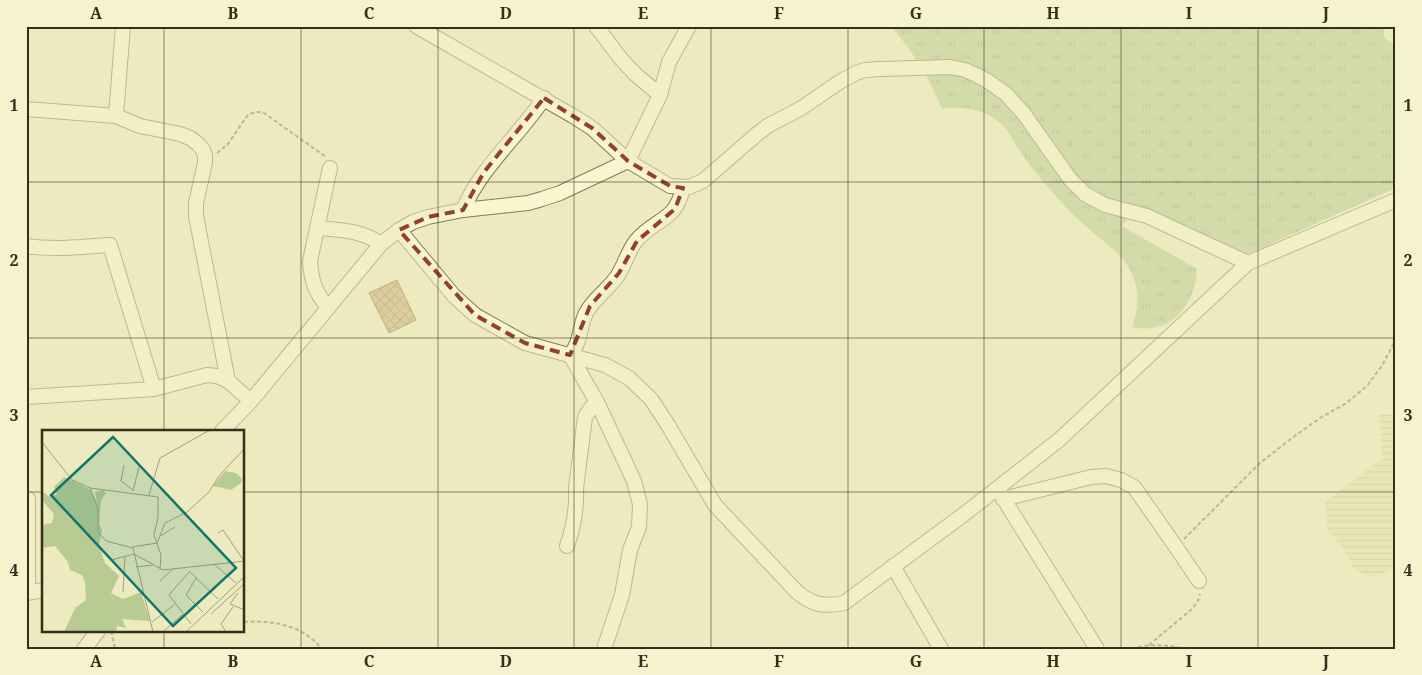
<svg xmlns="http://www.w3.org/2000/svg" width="1422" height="675" font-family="'Noto Serif',serif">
  <defs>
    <pattern id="farmland-rules" width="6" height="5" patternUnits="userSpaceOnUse" patternTransform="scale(1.25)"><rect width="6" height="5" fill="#dee2ac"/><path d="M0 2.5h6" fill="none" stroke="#bfc293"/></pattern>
    <pattern id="grass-tufts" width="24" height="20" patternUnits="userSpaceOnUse" patternTransform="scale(1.25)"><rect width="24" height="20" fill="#b7cb93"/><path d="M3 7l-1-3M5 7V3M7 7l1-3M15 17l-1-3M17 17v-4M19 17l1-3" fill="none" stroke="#96a577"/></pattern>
    <pattern id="building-cross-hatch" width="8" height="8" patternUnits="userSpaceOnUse" patternTransform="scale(1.25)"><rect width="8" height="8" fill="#cbad75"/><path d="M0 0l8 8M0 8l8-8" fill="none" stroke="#a68d5f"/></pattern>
  </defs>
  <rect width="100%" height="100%" fill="#edeabf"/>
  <!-- farmland -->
  <polygon fill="url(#farmland-rules)" points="1396,414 1396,575 1391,568 1381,575 1369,576 1364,575 1354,568 1342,548 1328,529 1325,502 1382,459 1380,415"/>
  <!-- grass -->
  <path fill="url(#grass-tufts)" d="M 891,26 L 1385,26 C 1381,37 1386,41 1396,44 L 1396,188 L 1232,261 L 1132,210 L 1126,221 L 1122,226 L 1197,269 C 1196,305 1170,336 1132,327 C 1139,309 1140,290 1131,272 C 1122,253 1104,243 1089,229 C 1077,219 1065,207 1054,194 C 1042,181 1031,167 1021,153 C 1013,141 1008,128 996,120 C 980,108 961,106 942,109 C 929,78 913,52 891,26 Z"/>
  <!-- building -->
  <polygon fill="url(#building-cross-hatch)" stroke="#846a3e" points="397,280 416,320 389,333 369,293"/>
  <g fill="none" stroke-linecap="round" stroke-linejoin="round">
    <!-- minor casing -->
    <g stroke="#857b57" stroke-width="16">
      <g id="minor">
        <polyline points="416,26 573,116 592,128 628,161 670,186 689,187 703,181 757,134 769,125 800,109 841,81 856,73 865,70 879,69 951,67 965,70 976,75 986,80 1006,94 1024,114 1070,179 1085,194 1105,205 1147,216 1248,263"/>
        <polyline points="596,26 621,59 635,74 660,95"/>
        <polyline points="26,109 116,116 140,126 180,134 190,138 198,144 203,150 205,156 205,163 196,203 196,216 228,381"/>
        <polyline points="116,116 123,26"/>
        <path d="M 463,210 C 481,167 518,137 544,98"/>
        <path d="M 317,228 C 340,230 361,230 381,244"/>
        <path d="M 399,230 L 454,296 L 475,315 L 525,343 L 605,365 L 629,378 L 651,399 L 668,425 L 715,505 L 797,592 C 813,605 823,607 844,603 L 963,515 L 1059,440 L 1248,263 L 1396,200"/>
        <path d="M 26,246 C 54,250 82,247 110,245 L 154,389"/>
        <path d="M 328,307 C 315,293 311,279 310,261 L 330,168"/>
        <polyline points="26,397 154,389 207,375 217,376 228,381 251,401"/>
        <polyline points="222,431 251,401 381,244 399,230 413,222 428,217 463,210 528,203 542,199 560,193 628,161 660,95 669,62 689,26"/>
        <polyline points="1000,493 1097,649"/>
        <polyline points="28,499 28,593"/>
        <polyline points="1003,499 1091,477 1106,476 1121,480 1134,487 1176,547 1199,581"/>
        <path d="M 567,546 C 574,526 577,509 576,488 L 585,417 L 591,408 L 597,402"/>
        <polyline points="893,566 941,649"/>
        <polyline points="26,593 44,590"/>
        <polyline points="84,649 98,631"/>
        <path d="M 604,649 L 622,595 L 630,550 L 639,527 L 640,504 L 634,481 L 597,402 L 570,355 C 581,343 579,327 586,313 C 594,298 609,289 618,275 C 625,264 628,251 636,241 C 656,217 675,223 683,188"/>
      </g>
    </g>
    <!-- path -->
    <g stroke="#857b57" stroke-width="2" stroke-dasharray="4 2.5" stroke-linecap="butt">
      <path d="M 217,153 L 228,144 L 247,116 C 253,112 258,111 264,113 L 326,157"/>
      <polyline points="1184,539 1260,463 1292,438 1320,418 1345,404 1367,386 1383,364 1396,339"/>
      <path d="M 244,622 C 273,620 303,625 322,649"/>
      <polyline points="111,631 115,649"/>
      <polyline points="1149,645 1192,609 1198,601 1200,594"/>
      <path d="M 1132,649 C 1148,643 1168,645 1186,649"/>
    </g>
    <!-- minor -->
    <use href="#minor" stroke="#f8f6d1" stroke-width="14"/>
  </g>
  <!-- marked area -->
  <path d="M0 0H1422V675H0ZM 544,98 L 592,128 L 628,161 L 670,186 L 683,188 L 675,209 L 637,241 L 619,273 L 590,306 L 570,355 L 525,343 L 475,315 L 399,230 L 428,217 L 463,210 L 484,172 Z" fill="#edeabf" fill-opacity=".55" fill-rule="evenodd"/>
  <path fill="none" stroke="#934128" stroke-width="4" stroke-dasharray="10 6" stroke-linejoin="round" d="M 544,98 L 592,128 L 628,161 L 670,186 L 683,188 L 675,209 L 637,241 L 619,273 L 590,306 L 570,355 L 525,343 L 475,315 L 399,230 L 428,217 L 463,210 L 484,172 Z"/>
  <!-- grid -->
  <path fill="none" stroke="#352e1c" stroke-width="1" stroke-opacity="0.55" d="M 164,26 L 164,431M 301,26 L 301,649M 438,26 L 438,649M 574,26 L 574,649M 711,26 L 711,649M 848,26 L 848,649M 984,26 L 984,649M 1121,26 L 1121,649M 1258,26 L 1258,649M 26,182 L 1396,182M 26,338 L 1396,338M 26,492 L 44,492M 244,492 L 1396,492M 164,631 L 164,649"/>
  <!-- overview -->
  <g transform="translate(42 430)">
    <rect width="202" height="202" fill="#edeabf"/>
    <path d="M 183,41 L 194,43 L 200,49 L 199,53 L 189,60 L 171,56 ZM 22,47 L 49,60 L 55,73 L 53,62 L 61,60 L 64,63 L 59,70 L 57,94 L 60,100 L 57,116 L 63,133 L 77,146 L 69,163 L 81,169 L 99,162 L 108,191 L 80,189 L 84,198 L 75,196 L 74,202 L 22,202 L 33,178 L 44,170 L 43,152 L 40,145 L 28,140 L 26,132 L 13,116 L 0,118 L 0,95 L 10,93 L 12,84 L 0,70 L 0,61 L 6,66 L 15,65 L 12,57 Z" fill="#b7cb93"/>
    <path fill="none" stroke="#a39f7e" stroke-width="1" d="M 0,12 L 30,50 L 48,58 L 116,67 L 116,87 L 112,105 L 119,125 L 118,139M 82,35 L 79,51 L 91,60M 48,58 L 56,79 L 56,102 L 64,111 L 91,118 L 111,202M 91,61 L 97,37M 107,65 L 118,28 L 168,0M 176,103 L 181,100 L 202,131M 118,106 L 133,97M 90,117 L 115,113 L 123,93 L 145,82 L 167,62 L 177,46 L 203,18M 69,130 L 92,124 L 121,140 L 203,131M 172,134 L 194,153M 94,137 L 111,135M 147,141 L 176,169M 147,142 L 127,165 L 149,194M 154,148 L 144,165 L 161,182M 118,151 L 131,139M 81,162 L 83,127M 196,163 L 188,174 L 203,180M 169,184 L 203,153M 110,192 L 132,175M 121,202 L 140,185M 144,202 L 203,146M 184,202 L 179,194 L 191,177"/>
    <path fill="#0f766e" fill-opacity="0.15" stroke="#0f766e" stroke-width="2.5" d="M 71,7 L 194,138 L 131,196 L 9,65 Z"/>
    <rect width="202" height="202" fill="none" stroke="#352e1c" stroke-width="2.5"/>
  </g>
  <!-- border -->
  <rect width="1422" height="675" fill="none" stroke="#f5f3ce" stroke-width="55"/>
  <rect x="28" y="28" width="1366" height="620" fill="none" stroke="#352e1c" stroke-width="2"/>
  <g font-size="16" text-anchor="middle" font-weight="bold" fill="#352e1c">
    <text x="96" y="19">A</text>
    <text x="233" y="19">B</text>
    <text x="369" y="19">C</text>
    <text x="506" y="19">D</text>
    <text x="643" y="19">E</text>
    <text x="779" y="19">F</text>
    <text x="916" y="19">G</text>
    <text x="1053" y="19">H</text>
    <text x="1189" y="19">I</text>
    <text x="1326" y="19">J</text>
    <text x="14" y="111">1</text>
    <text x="1408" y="111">1</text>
    <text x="14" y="266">2</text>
    <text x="1408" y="266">2</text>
    <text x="14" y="421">3</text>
    <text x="1408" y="421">3</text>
    <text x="14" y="576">4</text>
    <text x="1408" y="576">4</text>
    <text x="96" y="667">A</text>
    <text x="233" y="667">B</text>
    <text x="369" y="667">C</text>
    <text x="506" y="667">D</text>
    <text x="643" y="667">E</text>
    <text x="779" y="667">F</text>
    <text x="916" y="667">G</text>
    <text x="1053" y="667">H</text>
    <text x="1189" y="667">I</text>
    <text x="1326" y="667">J</text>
  </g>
</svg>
